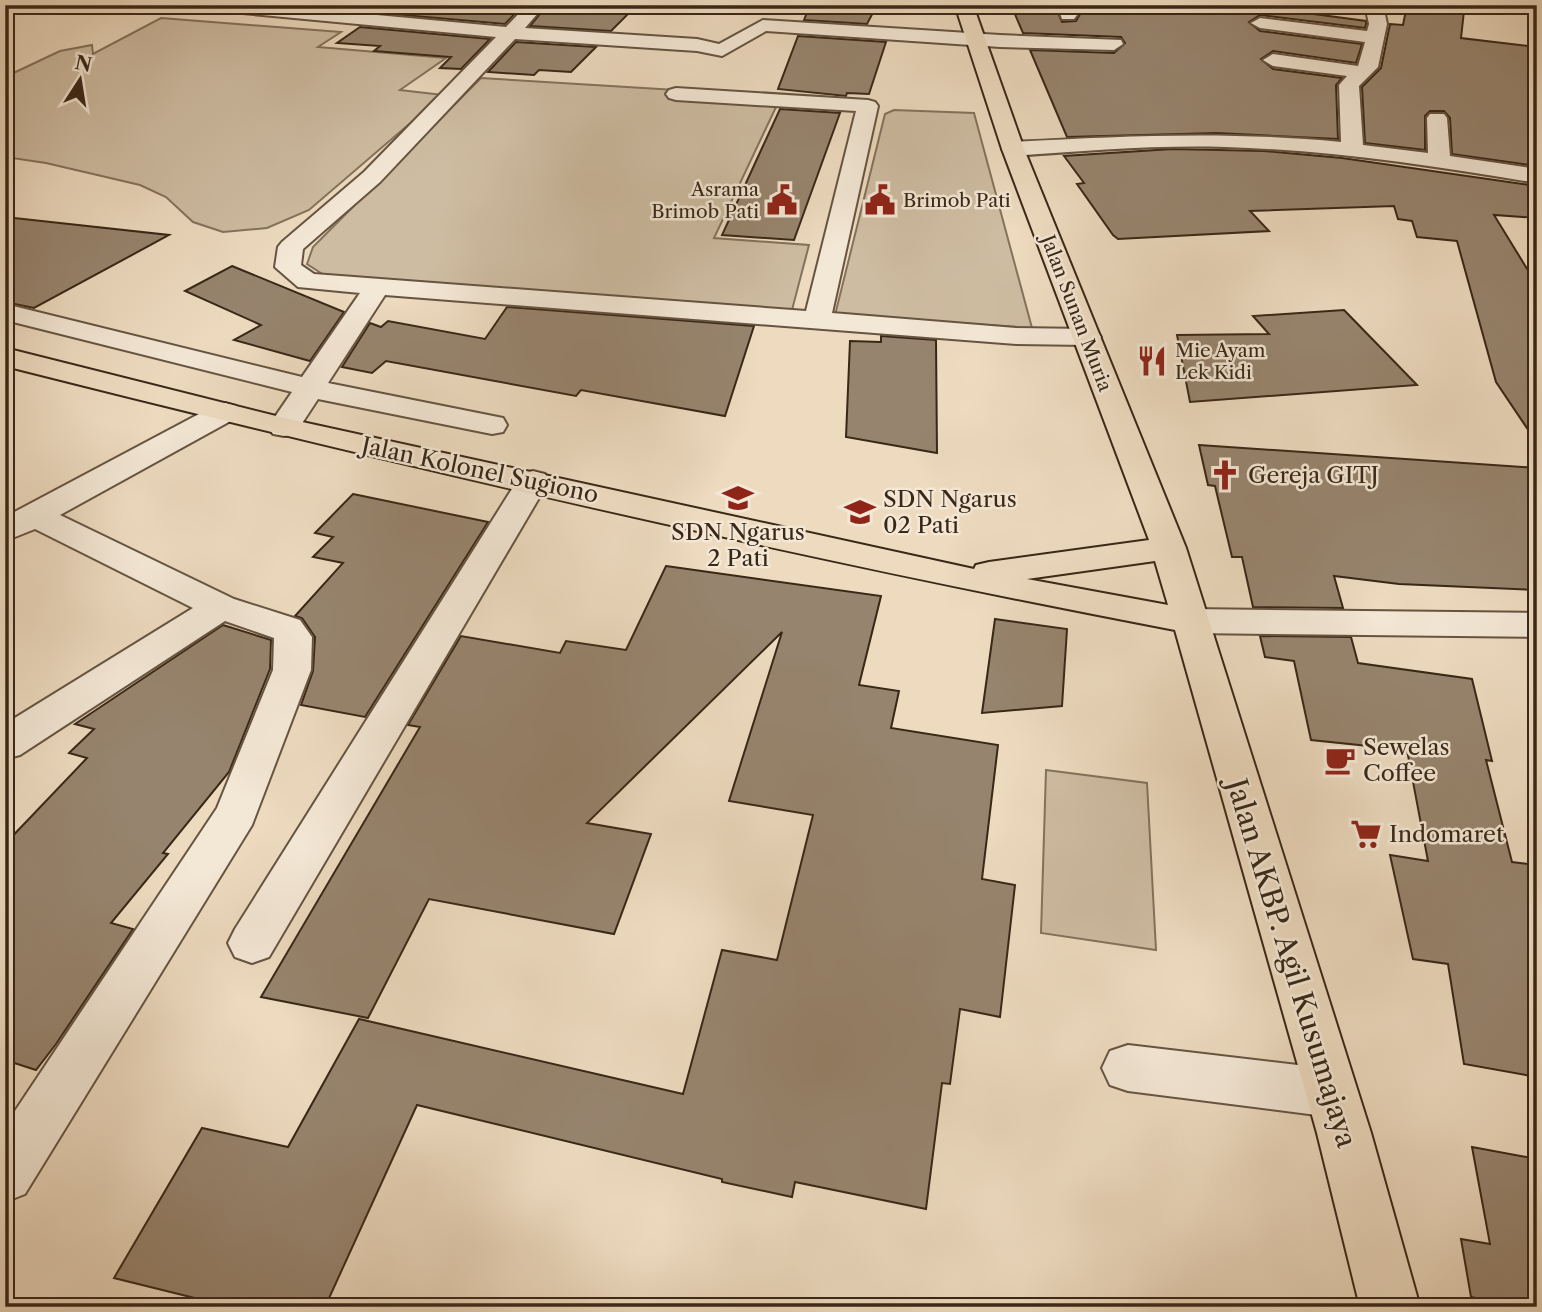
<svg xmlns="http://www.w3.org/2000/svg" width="1542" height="1312" font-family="'Libre Caslon Text',serif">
  <rect width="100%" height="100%" fill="#eddabf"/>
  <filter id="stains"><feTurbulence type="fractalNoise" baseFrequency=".00286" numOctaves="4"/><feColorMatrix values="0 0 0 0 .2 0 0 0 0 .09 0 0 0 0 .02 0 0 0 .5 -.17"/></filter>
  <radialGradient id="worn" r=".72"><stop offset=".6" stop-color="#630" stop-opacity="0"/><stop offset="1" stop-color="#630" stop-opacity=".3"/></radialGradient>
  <!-- green -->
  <g fill="#cebca2" stroke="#84725c" stroke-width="2">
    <polygon points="161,18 341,32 318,47 446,58 400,90 443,95 309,210 267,228 223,232 193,222 166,197 140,185 46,163 5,157 5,77 60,51 92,45 93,54"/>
    <polygon points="481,78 676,90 777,105 714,238 809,245 792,310 324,275 307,264 313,247"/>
    <polygon points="894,110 974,113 1032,328 835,315 885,114"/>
    <polygon points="1046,770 1147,783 1156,950 1041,933"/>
  </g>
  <!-- building -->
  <g fill="#97846e" stroke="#392717" stroke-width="2">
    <polygon points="391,5 523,5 505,24 380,13"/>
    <polygon points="547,5 637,5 611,31 530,26"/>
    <polygon points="810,5 877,5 867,24 804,20"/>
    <polygon points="1011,5 1055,6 1062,22 1076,21 1080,14 1078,6 1246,5 1366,21 1366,24 1365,28 1260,15 1249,22 1260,31 1362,44 1356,63 1273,51 1261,59 1273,69 1342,78 1336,85 1338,139 1217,133 1067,137 1030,50 1114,53 1125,43 1121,37 1023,33"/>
    <polygon points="1418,6 1464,11 1461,38 1537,47 1537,166 1452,154 1450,118 1444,111 1430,111 1425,116 1425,150 1365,143 1362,87 1381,68 1390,24 1403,25 1406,10 1417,11"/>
    <polygon points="360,27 490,39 461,69 440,68 451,57 374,51 380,46 337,43"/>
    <polygon points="798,36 886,42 869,94 847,93 846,96 778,89"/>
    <polygon points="516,42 596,47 571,72 539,70 534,75 488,72"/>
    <polygon points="780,109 840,113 794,240 722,235"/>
    <polygon points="1172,149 1264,151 1342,158 1537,186 1537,218 1494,215 1537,285 1537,443 1496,382 1457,241 1417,237 1412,221 1398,219 1394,206 1250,211 1269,231 1118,239 1113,235 1077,184 1084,183 1064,156"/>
    <polygon points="5,217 169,235 34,308 5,302"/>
    <polygon points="232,266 344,312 310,361 234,340 261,325 185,291"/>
    <polygon points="507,307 754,326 725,416 581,390 576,396 386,361 372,373 342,367 370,323 381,327 388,321 485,339"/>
    <polygon points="1344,310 1417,385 1190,402 1177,335 1269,334 1253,316"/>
    <polygon points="881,336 936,340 937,453 846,437 850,341 881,342"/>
    <polygon points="1199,445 1537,468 1537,590 1399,584 1334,576 1343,608 1253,607 1242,557 1232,557 1215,486 1208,485"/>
    <polygon points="353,494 488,522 365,717 301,705 313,671 315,637 302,618 295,616 343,563 313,557 333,537 315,533"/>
    <polygon points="666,566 881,596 859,685 899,691 891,728 998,745 982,879 1015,885 1000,1017 960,1009 950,1084 942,1083 926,1209 795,1182 792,1197 722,1182 722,1179 417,1105 325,1307 231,1307 114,1278 202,1128 288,1147 359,1019 683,1094 722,950 777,960 813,815 729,801 782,632 587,823 651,834 614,934 429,899 368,1018 261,997 420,727 408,725 461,636 560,653 566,641 626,650"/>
    <polygon points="995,619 1067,629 1062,706 982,713"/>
    <polygon points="223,625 271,640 270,669 229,772 163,853 168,854 111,923 133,929 56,1044 36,1070 5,1060 5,844 87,758 69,753 94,729 75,724"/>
    <polygon points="1260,636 1351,637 1358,663 1472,679 1492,761 1486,760 1512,862 1537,865 1537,1077 1464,1064 1448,964 1413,959 1390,855 1428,861 1407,750 1311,740 1294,661 1265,657"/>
    <polygon points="1472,1147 1537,1159 1537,1307 1521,1307 1471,1297 1461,1239 1490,1244"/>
  </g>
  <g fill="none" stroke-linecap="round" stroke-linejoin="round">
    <!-- minor casing -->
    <g stroke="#665441" stroke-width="4">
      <g id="minor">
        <polygon points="51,5 78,5 80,7 71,12 53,9"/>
        <polygon points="202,5 269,5 506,27 527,5 545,5 525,28 697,39 719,44 763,20 1000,35 1121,40 1123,44 1114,50 1000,47 766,31 722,56 697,51 515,39 380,182 303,249 301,265 314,274 806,311 856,111 676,100 669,98 666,94 669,90 676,88 868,100 875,102 878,106 832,313 1016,328 1087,329 1097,331 1101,337 1097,343 1087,345 1016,344 385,295 328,383 503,418 507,425 503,432 492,434 318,399 295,434 284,436 273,434 268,427 292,392 5,320 5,304 302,377 360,293 298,287 275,267 278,247 282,242 364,172 496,37 210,10"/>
        <polygon points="1057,5 1075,5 1077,15 1074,19 1062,19"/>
        <path d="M 1365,5 L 1383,5 L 1387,24 L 1378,67 L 1359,86 L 1363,145 L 1428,153 L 1427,118 L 1430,114 L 1444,114 L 1447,118 L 1450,156 L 1537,169 L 1537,183 C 1434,166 1330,150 1225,147 C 1154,145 1084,151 1013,156 L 1005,154 L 1002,149 L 1005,144 L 1013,142 C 1126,136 1227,131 1341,142 L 1339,85 L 1347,76 L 1273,66 L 1263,60 L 1273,54 L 1358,66 L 1365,42 L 1260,28 L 1251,23 L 1260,18 L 1367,31 L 1369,24 Z"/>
        <polygon points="225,403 236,406 240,412 236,418 60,515 234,599 300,620 312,637 311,670 252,825 25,1194 5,1202 5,1126 217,808 273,670 274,638 225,621 20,755 5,759 5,724 193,608 35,529 5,541 5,517 214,406"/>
        <polygon points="533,471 545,474 549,481 269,957 252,963 235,957 228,943 235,929 517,481 521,474"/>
        <polygon points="1190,609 1537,613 1537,637 1190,633 1177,630 1171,621 1177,612"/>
        <polygon points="1128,1045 1332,1069 1351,1076 1358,1093 1351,1110 1332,1117 1128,1091 1110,1085 1102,1068 1110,1051"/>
      </g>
    </g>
    <!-- major casing -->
    <g stroke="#392717" stroke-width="4">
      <path id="major" d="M 955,5 L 973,5 L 1024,149 L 1186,548 L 1371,1133 L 1420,1307 L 1360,1307 L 1317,1133 L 1175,630 C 782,555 393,464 5,366 L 5,348 L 284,418 L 974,569 L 976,565 L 989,562 L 1149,540 L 1002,149 ZM 1155,561 L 1168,605 L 1027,579 Z"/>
    </g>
    <!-- minor -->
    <use href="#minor" fill="#f3e7d5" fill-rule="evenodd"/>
    <!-- major -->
    <use href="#major" fill="#eddabf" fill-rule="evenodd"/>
  </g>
  <!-- icons -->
  <defs>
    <g id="civic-bare" transform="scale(2.415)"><path d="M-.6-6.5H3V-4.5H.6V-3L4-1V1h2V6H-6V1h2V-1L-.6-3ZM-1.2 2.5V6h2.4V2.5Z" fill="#8f2418" stroke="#f3e7d5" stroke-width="2.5" paint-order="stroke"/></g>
    <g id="restaurant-bare" transform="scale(2.415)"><path d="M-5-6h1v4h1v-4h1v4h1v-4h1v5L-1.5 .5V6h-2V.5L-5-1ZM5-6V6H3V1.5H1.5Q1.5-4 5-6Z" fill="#8f2418" stroke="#f3e7d5" stroke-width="2.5" paint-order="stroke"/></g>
    <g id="church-bare" transform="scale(2.415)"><path d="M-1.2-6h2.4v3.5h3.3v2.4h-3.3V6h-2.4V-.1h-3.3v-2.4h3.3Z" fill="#8f2418" stroke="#f3e7d5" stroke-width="2.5" paint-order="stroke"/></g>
    <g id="school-bare" transform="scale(2.415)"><path d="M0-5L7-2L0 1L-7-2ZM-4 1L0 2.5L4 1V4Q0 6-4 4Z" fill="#8f2418" stroke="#f3e7d5" stroke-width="2.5" paint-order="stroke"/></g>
    <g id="cafe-bare" transform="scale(2.415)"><path d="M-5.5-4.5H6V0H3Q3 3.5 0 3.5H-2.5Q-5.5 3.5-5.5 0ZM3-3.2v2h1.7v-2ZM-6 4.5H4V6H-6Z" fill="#8f2418" stroke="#f3e7d5" stroke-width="2.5" paint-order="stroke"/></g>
    <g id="supermarket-bare" transform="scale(2.415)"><path d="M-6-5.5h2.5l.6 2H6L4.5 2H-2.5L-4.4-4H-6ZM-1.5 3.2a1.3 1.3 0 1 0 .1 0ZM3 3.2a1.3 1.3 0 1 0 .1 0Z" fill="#8f2418" stroke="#f3e7d5" stroke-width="2.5" paint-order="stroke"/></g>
  </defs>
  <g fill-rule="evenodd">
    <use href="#civic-bare" x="782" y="200"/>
    <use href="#civic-bare" x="880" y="200"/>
    <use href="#restaurant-bare" x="1152" y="361"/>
    <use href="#church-bare" x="1225" y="475"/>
    <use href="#school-bare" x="738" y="498"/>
    <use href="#school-bare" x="860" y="512"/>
    <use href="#cafe-bare" x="1340" y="760"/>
    <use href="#supermarket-bare" x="1366" y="834"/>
  </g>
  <g text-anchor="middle" stroke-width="5" stroke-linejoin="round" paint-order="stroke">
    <!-- far-poi labels -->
    <g font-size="19" fill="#392717" stroke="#f3e7d5" text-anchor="start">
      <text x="759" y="196" text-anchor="end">Asrama<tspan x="759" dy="22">Brimob Pati</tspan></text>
      <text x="903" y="207">Brimob Pati</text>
      <text x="1175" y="357">Mie Ayam<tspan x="1175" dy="22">Lek Kidi</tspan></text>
    </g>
    <!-- far-street labels -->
    <g font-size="19" fill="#392717" stroke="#f3e7d5">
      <text transform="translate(1077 313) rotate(69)" y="7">Jalan Sunan Muria</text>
    </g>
    <!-- street labels -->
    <g font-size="23" fill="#392717" stroke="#f3e7d5">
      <text transform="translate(480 470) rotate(12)" y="8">Jalan Kolonel Sugiono</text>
    </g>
    <!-- poi labels -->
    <g font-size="23" fill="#392717" stroke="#f3e7d5" text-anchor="start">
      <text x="1248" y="483">Gereja GITJ</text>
      <text x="883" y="507">SDN Ngarus<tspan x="883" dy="26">02 Pati</tspan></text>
      <text x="738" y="540" text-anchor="middle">SDN Ngarus<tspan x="738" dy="26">2 Pati</tspan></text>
      <text x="1363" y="755">Sewelas<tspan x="1363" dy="26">Coffee</tspan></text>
      <text x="1389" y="842">Indomaret</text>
    </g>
    <!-- near-street labels -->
    <g font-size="28" fill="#392717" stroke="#f3e7d5">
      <text transform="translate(1292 963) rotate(73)" y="10">Jalan AKBP. Agil Kusumajaya</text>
    </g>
  </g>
  <!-- margin -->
  <rect width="1542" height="1312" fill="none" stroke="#eddabf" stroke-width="28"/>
  <rect x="7" y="7" width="1528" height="1298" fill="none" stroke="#392717" stroke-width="3.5"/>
  <rect x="14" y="14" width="1514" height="1284" fill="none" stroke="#392717" stroke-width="2"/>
  <!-- north arrow -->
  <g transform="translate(80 80) rotate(12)" stroke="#f3e7d5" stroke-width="5" paint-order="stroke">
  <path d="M0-5L12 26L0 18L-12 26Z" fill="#392717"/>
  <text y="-10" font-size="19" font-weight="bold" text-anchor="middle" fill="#392717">N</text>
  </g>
  <rect width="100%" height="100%" filter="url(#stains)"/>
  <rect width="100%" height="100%" fill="url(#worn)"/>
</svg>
